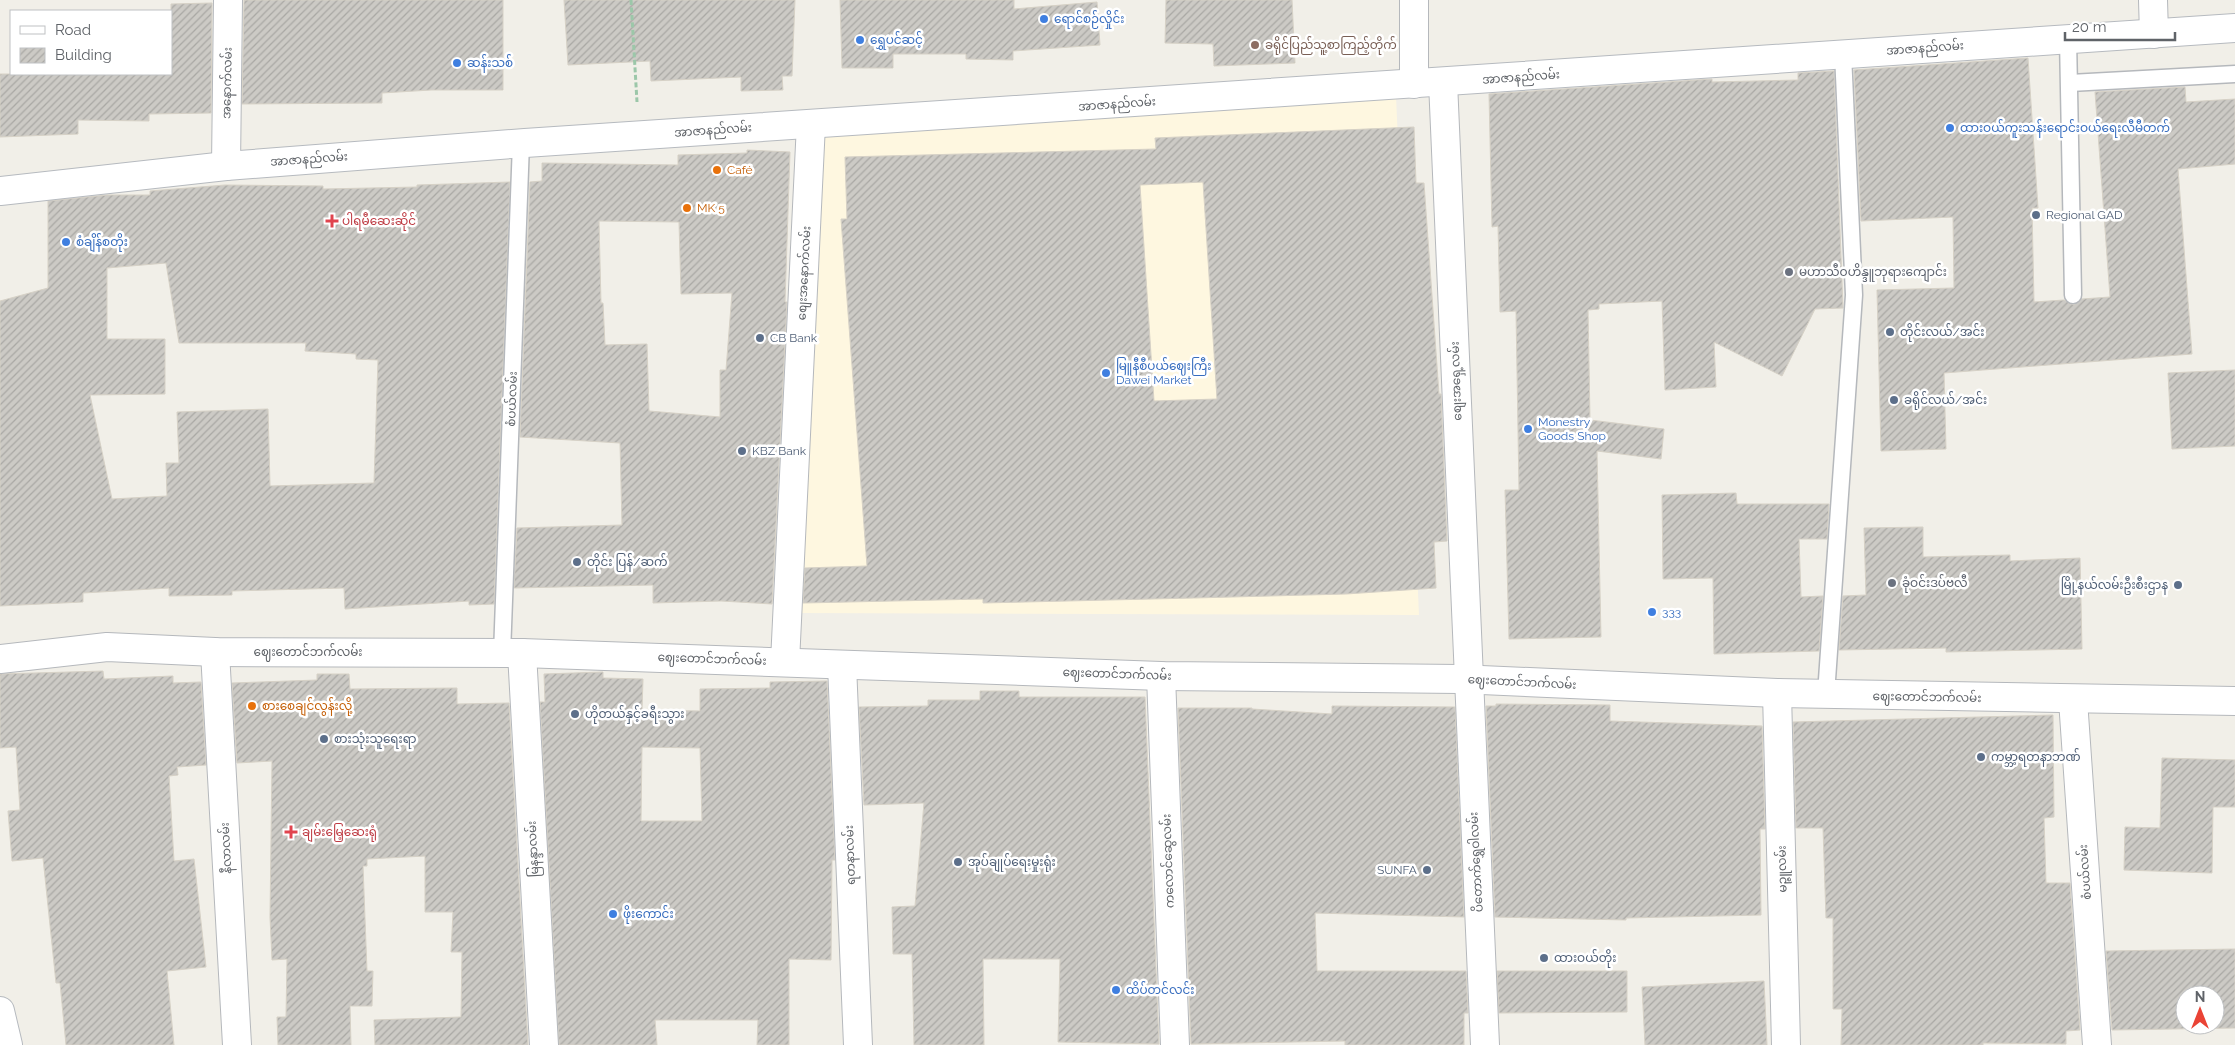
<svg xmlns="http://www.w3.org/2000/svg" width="2235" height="1045" font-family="Raleway,'Noto Sans Myanmar',sans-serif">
  <defs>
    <pattern id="building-hatch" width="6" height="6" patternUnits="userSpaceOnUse" patternTransform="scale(1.25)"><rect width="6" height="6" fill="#cccac5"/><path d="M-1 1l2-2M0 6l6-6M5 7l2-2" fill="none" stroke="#a9a8a4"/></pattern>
  </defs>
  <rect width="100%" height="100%" fill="#f1efe8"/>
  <!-- commercial -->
  <polygon fill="#fef7e0" points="1396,96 1419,615 793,613 816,133"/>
  <!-- building -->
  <g fill="url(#building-hatch)" stroke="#d6d1c6" fill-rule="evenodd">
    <polygon points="244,0 503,0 503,90 431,90 382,93 382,103 242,104"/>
    <polygon points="564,0 795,0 792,76 782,76 783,90 741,91 741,77 651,81 650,61 568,65"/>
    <polygon points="840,0 1014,0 1014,9 1097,2 1100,45 1013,51 1013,60 966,59 966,54 893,54 893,68 842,68"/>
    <polygon points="1166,0 1292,0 1295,63 1214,66 1213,44 1165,43"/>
    <polygon points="212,3 211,113 149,114 149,121 78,120 78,134 0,137 0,74 171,74 171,4"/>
    <polygon points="2028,58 2038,208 2032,208 2034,302 2064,300 2074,305 2082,299 2110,297 2095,92 2185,87 2186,102 2235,99 2235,164 2178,169 2192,354 1944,373 1946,449 1881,451 1877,290 1954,288 1953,217 1861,221 1854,70"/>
    <polygon points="1834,71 1843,308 1815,309 1782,376 1714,342 1716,387 1665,390 1662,301 1599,304 1599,309 1588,310 1590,420 1664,429 1661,459 1597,451 1601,637 1509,639 1505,490 1519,490 1516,311 1500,312 1498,226 1492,227 1489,94 1712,79 1712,82 1798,80 1798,73"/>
    <path d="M 1414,127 L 1416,183 L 1424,183 L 1439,394 L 1441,394 L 1447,541 L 1434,542 L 1436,588 L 1346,594 L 1194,598 L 983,603 L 983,599 L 803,603 L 805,568 L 867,566 L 841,219 L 847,219 L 845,157 L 1156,149 L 1155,138 ZM 1203,182 L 1217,399 L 1154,401 L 1140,185 Z"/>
    <path d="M 747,150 L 790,152 L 785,302 L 787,302 L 772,604 L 721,601 L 653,603 L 653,585 L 514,588 L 517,528 L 622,525 L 620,443 L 520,437 L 530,182 L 542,181 L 542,163 L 678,165 L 678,155 L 747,153 ZM 599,221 L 679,222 L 681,294 L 732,293 L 726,370 L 720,370 L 720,417 L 649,411 L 647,344 L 605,345 L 603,303 L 601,303 Z"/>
    <path d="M 510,182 L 494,604 L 469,605 L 469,601 L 345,609 L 344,588 L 232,591 L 232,595 L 169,596 L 169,588 L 83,593 L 83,602 L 0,606 L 0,301 L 48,288 L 48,201 L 107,195 L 150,195 L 150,191 L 225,185 L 323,186 L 323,189 L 417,187 L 417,185 ZM 166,263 L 179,343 L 306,343 L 305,351 L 356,354 L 356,359 L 378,360 L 374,483 L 270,486 L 268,409 L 177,412 L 179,463 L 166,463 L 167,496 L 112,499 L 90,395 L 165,394 L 165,339 L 107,339 L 107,268 Z"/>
    <polygon points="2235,370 2235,446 2172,449 2168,373"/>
    <polygon points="1736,493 1737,504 1829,504 1827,539 1799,539 1801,597 1823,596 1819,651 1714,654 1713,578 1663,579 1662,495"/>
    <polygon points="1923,527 1923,557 2010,555 2010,561 2080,558 2082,649 1946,652 1946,648 1839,650 1843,596 1866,595 1864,528"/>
    <polygon points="103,671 104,679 173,676 173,683 201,682 206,765 177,767 178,775 169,776 174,861 194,859 206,967 167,971 174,1045 66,1045 60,983 56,983 43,858 12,861 8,811 20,810 16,747 0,748 0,674"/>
    <path d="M 603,672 L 603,678 L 643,679 L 642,710 L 700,711 L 700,689 L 770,688 L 770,682 L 827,681 L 835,860 L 832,860 L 831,960 L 789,959 L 789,1045 L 757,1045 L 758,1020 L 655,1020 L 657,1045 L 559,1045 L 540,702 L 545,702 L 544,674 ZM 642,747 L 700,748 L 702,821 L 641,821 Z"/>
    <polygon points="317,674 349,674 350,689 457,688 457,704 509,703 528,1045 375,1045 374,1020 461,1017 462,952 451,952 453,912 425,912 425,856 367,859 367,866 363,866 367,971 373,971 372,1006 350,1006 351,1045 278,1045 277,1017 286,1017 287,959 272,960 270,917 272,761 237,763 232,683 317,680"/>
    <polygon points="980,691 1019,691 1019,697 1145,697 1159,1044 1058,1042 1060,959 983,959 984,1045 914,1045 912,954 893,954 892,907 915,906 924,803 864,805 859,707 928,706 928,700 980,700"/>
    <polygon points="1496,704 1610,705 1610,721 1762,726 1765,829 1760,829 1761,915 1626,918 1626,920 1495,917 1486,706 1496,706"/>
    <polygon points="1332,706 1455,707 1464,917 1315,913 1317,971 1466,971 1468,1013 1464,1013 1464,1045 1345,1045 1345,1041 1191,1044 1178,708 1252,708 1252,709 1332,714"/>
    <polygon points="2053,715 2054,817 2044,818 2046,883 2070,883 2080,1030 2066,1031 2066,1044 1983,1043 1983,1045 1841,1045 1842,1009 1833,1009 1833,918 1826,918 1823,828 1796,828 1793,722"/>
    <polygon points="2162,758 2235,760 2235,807 2213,807 2212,873 2124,870 2125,827 2160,828"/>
    <path d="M 2235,949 L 2235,1028 L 2112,1030 L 2106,951 ZM 2185,995 L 2215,995 L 2215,1025 L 2185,1025 Z"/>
    <polygon points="1497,971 1627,971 1627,1012 1499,1013"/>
    <polygon points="1764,981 1767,1045 1645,1045 1642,987"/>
  </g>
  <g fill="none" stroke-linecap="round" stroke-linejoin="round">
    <!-- lane casing -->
    <g stroke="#b5b8bc" stroke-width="19">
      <g id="lane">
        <polyline points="2068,38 2073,295"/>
        <polyline points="2070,83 2235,74"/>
        <polyline points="502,654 521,143"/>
        <polyline points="1826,694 1854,295 1843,54"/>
      </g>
    </g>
    <!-- street casing -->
    <g stroke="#b5b8bc" stroke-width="30">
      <g id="street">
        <polyline points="1414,0 1414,84"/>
        <polyline points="2153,0 2154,34"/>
        <polyline points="1443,82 1485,1045"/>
        <polyline points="226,166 228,0"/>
        <polyline points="215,652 237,1045"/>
        <polyline points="522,653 544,1045"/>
        <polyline points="0,659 107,647 215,652 522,653 1161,676 1459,679 1777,693 2235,701"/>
        <polyline points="785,662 811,124"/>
        <polyline points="842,665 858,1045"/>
        <polyline points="1161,676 1175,1045"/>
        <polyline points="1777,693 1786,1045"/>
        <polyline points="2073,700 2097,1045"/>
      </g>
    </g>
    <!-- secondary casing -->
    <g stroke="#b6babf" stroke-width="30">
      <g id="secondary">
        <polyline points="0,191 226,166 525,143 2235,28"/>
        <polyline points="0,1011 8,1045"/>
      </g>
    </g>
    <!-- path -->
    <polyline stroke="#9cc7a9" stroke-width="3" stroke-dasharray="5 2.5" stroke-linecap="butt" points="631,0 637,102"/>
    <!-- lane -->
    <use href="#lane" stroke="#fff" stroke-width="16"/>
    <!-- street -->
    <use href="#street" stroke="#fff" stroke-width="28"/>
    <!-- secondary -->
    <use href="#secondary" stroke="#fff" stroke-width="28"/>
  </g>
  <!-- markers -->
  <g fill="#3f7fe0" stroke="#fff" stroke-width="2">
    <circle cx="1044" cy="19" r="5"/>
    <circle cx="860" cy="40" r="5"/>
    <circle cx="457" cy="63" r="5"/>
    <circle cx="1950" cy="128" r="5"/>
    <circle cx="66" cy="242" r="5"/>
    <circle cx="1106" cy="373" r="5"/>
    <circle cx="1528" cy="429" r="5"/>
    <circle cx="1652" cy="612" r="5"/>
    <circle cx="613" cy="914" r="5"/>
    <circle cx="1116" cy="990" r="5"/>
  </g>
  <circle fill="#8d6e63" stroke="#fff" stroke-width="2" cx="1255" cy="45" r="5"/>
  <g fill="#e8710a" stroke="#fff" stroke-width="2">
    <circle cx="717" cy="170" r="5"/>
    <circle cx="687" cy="208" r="5"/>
    <circle cx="252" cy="706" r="5"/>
  </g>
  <g fill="#5c6f8a" stroke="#fff" stroke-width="2">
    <circle cx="2036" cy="215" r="5"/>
    <circle cx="1890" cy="332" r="5"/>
    <circle cx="760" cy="338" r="5"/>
    <circle cx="1894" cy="400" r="5"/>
    <circle cx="742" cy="451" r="5"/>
    <circle cx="577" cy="562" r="5"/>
    <circle cx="2178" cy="585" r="5"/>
    <circle cx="575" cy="714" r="5"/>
    <circle cx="324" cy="739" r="5"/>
    <circle cx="1981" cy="757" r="5"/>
    <circle cx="958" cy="862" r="5"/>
    <circle cx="1427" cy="870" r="5"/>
    <circle cx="1544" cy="958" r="5"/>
  </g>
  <g fill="#e0444e" stroke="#fff" stroke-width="2">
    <path d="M329.5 213.5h5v5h5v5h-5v5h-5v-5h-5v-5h5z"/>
    <path d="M288.5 824.5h5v5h5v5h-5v5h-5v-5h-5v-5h5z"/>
  </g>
  <g fill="#6b7280" stroke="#fff" stroke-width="2">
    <circle cx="1789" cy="272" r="5"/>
    <circle cx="1892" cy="583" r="5"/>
  </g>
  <g text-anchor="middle" stroke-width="5" stroke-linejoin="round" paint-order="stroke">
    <!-- shop labels -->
    <g font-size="12" fill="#366cbe" stroke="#fff" text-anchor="start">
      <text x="1054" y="23">ရောင်စဉ်လှိုင်း</text>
      <text x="870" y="44">ရွှေပင်ဆင့်</text>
      <text x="467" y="67">ဆန်းသစ်</text>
      <text x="1960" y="132">ထားဝယ်ကူးသန်းရောင်းဝယ်ရေးလီမီတက်</text>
      <text x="76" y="246">စံချိန်စတိုး</text>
      <text x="1116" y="370">မြူနီစီပယ်ဈေးကြီး<tspan x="1116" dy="14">Dawei Market</tspan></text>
      <text x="1538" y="426">Monestry<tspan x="1538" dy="14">Goods Shop</tspan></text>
      <text x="1662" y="616">333</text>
      <text x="623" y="918">ဖိုးကောင်း</text>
      <text x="1126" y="994">ထိပ်တင်လင်း</text>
    </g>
    <!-- education labels -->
    <g font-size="12" fill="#785e54" stroke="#fff" text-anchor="start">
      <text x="1265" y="49">ခရိုင်ပြည်သူ့စာကြည့်တိုက်</text>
    </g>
    <!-- street labels -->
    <g font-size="12" fill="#5f6368" stroke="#fff">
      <text transform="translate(1925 48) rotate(-4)" y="4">အာဇာနည်လမ်း</text>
      <text transform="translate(1521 77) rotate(-4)" y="4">အာဇာနည်လမ်း</text>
      <text transform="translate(227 83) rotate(-89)" y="4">အနောက်လမ်း</text>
      <text transform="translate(1117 104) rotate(-4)" y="4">အာဇာနည်လမ်း</text>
      <text transform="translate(713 130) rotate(-4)" y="4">အာဇာနည်လမ်း</text>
      <text transform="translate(309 159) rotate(-4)" y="4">အာဇာနည်လမ်း</text>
      <text transform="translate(804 273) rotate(-87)" y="4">စျေးအနောက်လမ်း</text>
      <text transform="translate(1456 381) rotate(-92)" y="4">စျေးအရှေ့လမ်း</text>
      <text transform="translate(512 399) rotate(-88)" y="4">စံပယ်လမ်း</text>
      <text x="308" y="656">ဈေးတောင်ဘက်လမ်း</text>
      <text transform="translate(712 659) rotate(2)" y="4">ဈေးတောင်ဘက်လမ်း</text>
      <text transform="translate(1117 674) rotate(2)" y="4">ဈေးတောင်ဘက်လမ်း</text>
      <text transform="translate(1522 682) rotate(3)" y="4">ဈေးတောင်ဘက်လမ်း</text>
      <text transform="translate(1927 697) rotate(1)" y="4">ဈေးတောင်ဘက်လမ်း</text>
      <text transform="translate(226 848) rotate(-93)" y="4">နီလာလမ်း</text>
      <text transform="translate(533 849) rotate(-93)" y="4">မြနန္ဒာလမ်း</text>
      <text transform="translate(850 855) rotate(-92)" y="4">ရတနာလမ်း</text>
      <text transform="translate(1168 861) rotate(-92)" y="4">ကလောင်ဆွေလမ်း</text>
      <text transform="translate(1476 862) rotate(-93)" y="4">ပိတောက်ရွှေဝါလမ်း</text>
      <text transform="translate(1782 869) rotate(-91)" y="4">မဉ္ဇူလမ်း</text>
      <text transform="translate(2085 872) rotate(-94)" y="4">စံပယ်လမ်း</text>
    </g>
    <!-- food labels -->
    <g font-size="12" fill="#c56008" stroke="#fff" text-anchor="start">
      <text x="727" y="174">Café</text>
      <text x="697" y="212">MK 5</text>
      <text x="262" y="710">စားစေချင်လွန်းလို့</text>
    </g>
    <!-- service labels -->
    <g font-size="12" fill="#4e5e75" stroke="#fff" text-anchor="start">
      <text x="2046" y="219">Regional GAD</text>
      <text x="1900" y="336">တိုင်းလယ်/အင်း</text>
      <text x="770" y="342">CB Bank</text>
      <text x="1904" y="404">ခရိုင်လယ်/အင်း</text>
      <text x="752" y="455">KBZ Bank</text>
      <text x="587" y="566">တိုင်း ပြန်/ဆက်</text>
      <text x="2168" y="589" text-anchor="end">မြို့နယ်လမ်းဦးစီးဌာန</text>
      <text x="585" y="718">ဟိုတယ်နှင့်ခရီးသွား</text>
      <text x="334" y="743">စားသုံးသူရေးရာ</text>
      <text x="1991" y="761">ကမ္ဘာ့ရတနာဘဏ်</text>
      <text x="968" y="866">အုပ်ချုပ်ရေးမှုးရုံး</text>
      <text x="1417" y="874" text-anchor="end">SUNFA</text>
      <text x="1554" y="962">ထားဝယ်တိုး</text>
    </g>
    <!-- health labels -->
    <g font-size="12" fill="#be3a42" stroke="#fff" text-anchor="start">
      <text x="342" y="225">ပါရမီဆေးဆိုင်</text>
      <text x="302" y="836">ချမ်းမြေ့ဆေးရုံ</text>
    </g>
    <!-- worship labels -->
    <g font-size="12" fill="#5b616d" stroke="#fff" text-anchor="start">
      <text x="1799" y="276">မဟာသီဝဟိန္ဒူဘုရားကျောင်း</text>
      <text x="1902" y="587">ခုံဝင်းဒပ်ဗလီ</text>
    </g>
  </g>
  <!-- legend -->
  <rect x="10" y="10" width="162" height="65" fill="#ffffff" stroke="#bfc1c3"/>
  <rect x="20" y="26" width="25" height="8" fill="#ffffff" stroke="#bfc1c3"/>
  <text x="55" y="35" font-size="15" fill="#5f6368">Road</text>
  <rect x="20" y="48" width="25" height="15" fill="url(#building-hatch)" stroke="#bfc1c3"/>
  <text x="55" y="60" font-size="15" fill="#5f6368">Building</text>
  <!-- north arrow -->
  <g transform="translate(2200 1010)"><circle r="24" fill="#ffffff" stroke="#bfc1c3"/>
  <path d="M0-4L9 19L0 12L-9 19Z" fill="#ea4335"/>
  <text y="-8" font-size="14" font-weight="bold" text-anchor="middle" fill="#5f6368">N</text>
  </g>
  <!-- scale -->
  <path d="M2065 32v8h110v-8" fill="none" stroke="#5f6368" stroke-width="2.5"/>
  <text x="2072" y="32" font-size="15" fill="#5f6368" stroke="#ffffff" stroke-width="4" paint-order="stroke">20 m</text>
</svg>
